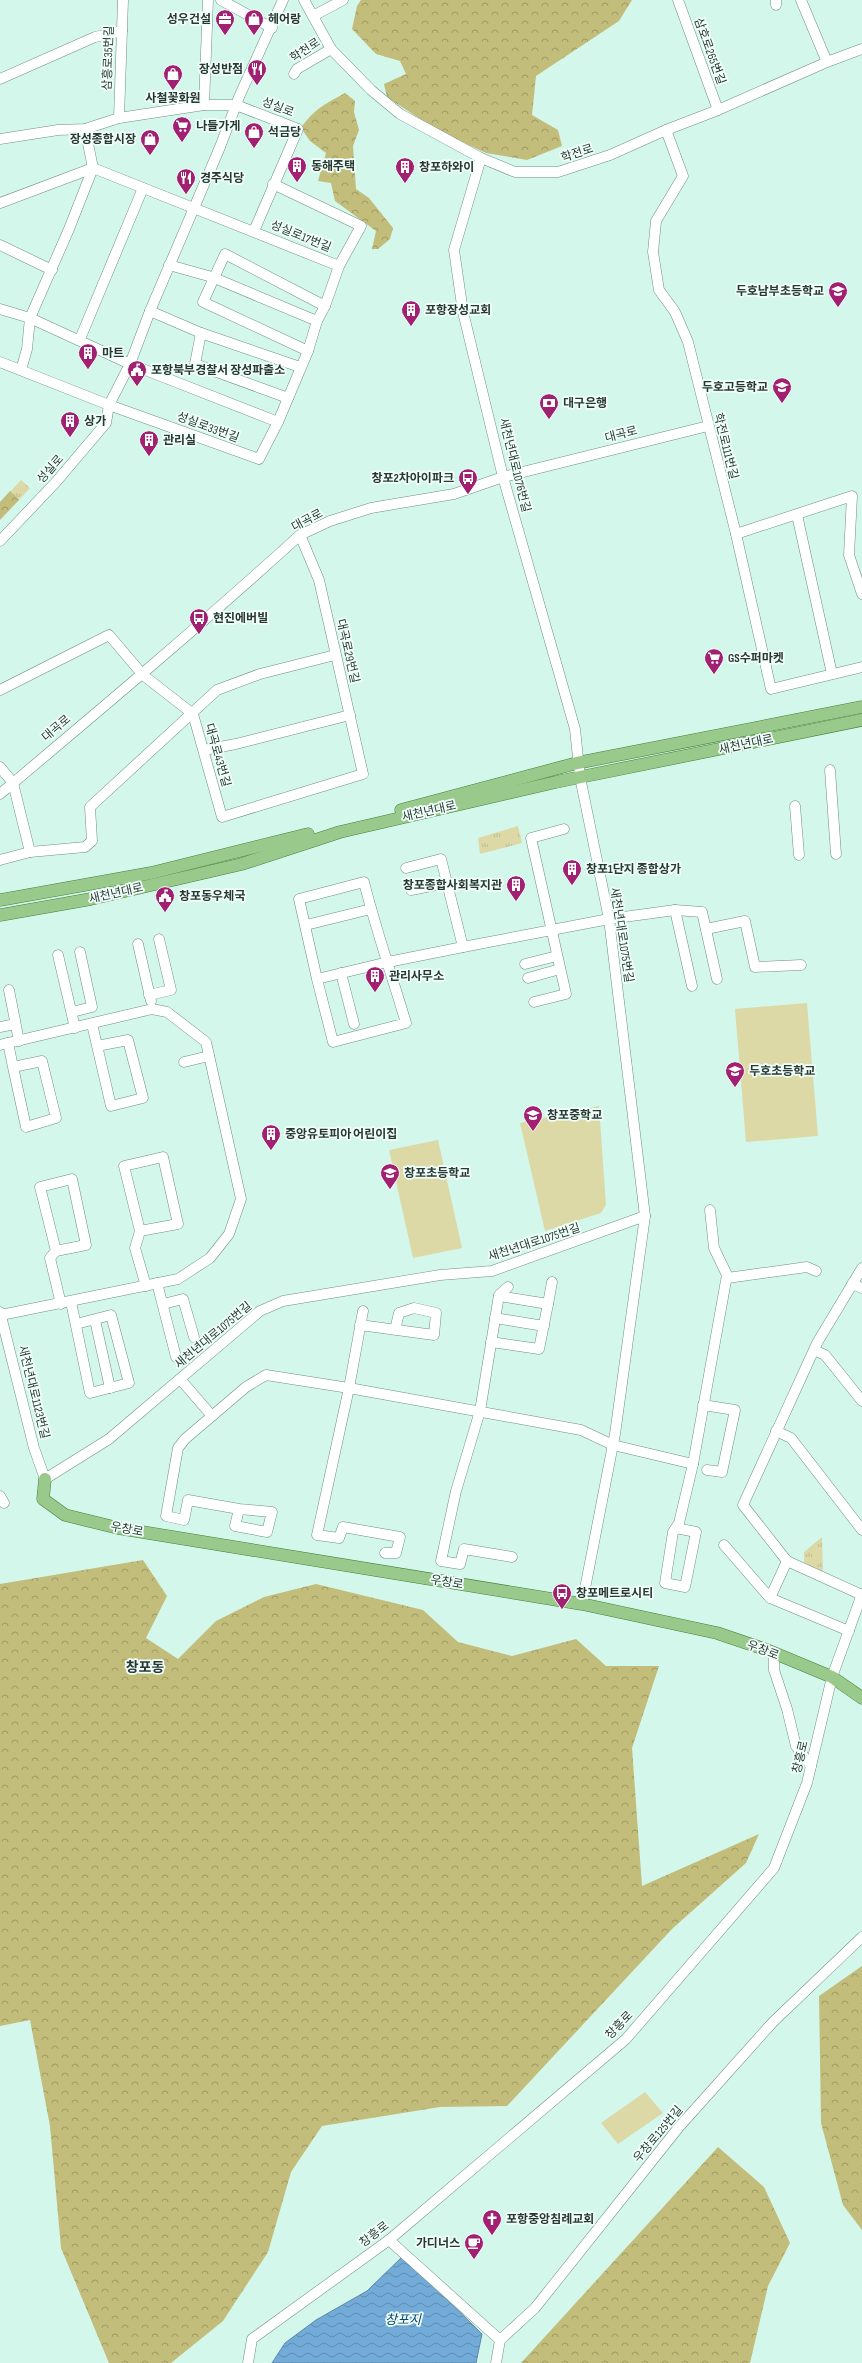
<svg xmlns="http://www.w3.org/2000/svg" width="862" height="2363" font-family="'Sofia Sans Condensed','Noto Sans KR',sans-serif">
  <defs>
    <pattern id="grass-tufts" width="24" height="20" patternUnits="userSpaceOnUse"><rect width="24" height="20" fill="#dcd9a7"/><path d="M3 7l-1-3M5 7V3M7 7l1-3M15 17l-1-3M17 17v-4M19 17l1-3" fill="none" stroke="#bdbb90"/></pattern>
    <pattern id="forest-crowns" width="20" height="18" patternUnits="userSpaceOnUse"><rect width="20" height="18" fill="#c2bd7a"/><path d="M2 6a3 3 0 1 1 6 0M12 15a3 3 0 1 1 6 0" fill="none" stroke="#9e9b65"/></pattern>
    <pattern id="water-waves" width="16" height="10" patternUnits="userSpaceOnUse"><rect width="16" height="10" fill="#73abd8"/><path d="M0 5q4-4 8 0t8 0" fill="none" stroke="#5f8cb0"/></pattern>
  </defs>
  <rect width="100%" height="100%" fill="#d4f7ec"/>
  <!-- grass -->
  <g fill="url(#grass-tufts)">
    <polygon points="21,480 30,488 19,500 10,492"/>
    <polygon points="518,826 522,843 480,854 478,838"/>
    <polygon points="822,1537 823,1573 804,1564 804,1552"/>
  </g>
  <!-- forest -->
  <g fill="url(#forest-crowns)">
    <polygon points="361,0 632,0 619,21 536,76 532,115 558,130 562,146 527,160 486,153 438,131 387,97 384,84 406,74 400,61 376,54 352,29 357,6"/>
    <path d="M 345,93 L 355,101 L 354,112 L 359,130 L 353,146 L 356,189 L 369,198 L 393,228 L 390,239 L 378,249 L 372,249 L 376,231 L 335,201 L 331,183 L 318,181 L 326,153 L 310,141 L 301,128 C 314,109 325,104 345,93 Z"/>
    <polygon points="10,491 19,500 0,520 0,502"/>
    <polygon points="143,1560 167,1596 146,1638 178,1659 216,1621 264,1597 316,1584 423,1610 458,1642 512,1656 576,1639 606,1666 659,1666 632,1748 642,1886 759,1834 746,1863 672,1929 507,2106 440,2107 322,2126 291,2172 268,2252 223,2321 171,2363 109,2363 61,2248 50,2126 30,2020 0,2026 0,1584"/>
    <polygon points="862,1966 862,2230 843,2205 821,2123 819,1996"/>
    <polygon points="718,2147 764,2187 790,2243 768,2286 750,2363 521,2363"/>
  </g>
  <!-- garden -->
  <g fill="#dcd9a7">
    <polygon points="807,1003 818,1136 746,1142 735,1009"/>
    <polygon points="599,1106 606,1205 601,1213 545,1231 520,1123"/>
    <polygon points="438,1140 462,1248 413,1258 389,1150"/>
    <polygon points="645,2092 663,2113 618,2144 601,2123"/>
  </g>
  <!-- water -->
  <polygon fill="url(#water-waves)" stroke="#5d88a7" points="403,2256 482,2334 476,2363 272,2363 285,2343 316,2320 367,2291"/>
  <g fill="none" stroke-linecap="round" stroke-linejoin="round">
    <!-- minor casing -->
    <g stroke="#6f8f85" stroke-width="11">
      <g id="minor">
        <polyline points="221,0 272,28"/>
        <polyline points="304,0 331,49 371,90 400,114 481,158 515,172 558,172 610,155 666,130 718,110 827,62 862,49"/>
        <polyline points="678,0 718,110"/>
        <polyline points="776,0 776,5"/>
        <polyline points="801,0 827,62"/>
        <polyline points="313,16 343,0"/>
        <polyline points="294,74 297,69 331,49"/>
        <polyline points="0,79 95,37 122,31"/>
        <polyline points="204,105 208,0"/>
        <polyline points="119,118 123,0"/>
        <polyline points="666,130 683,176 656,221 653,252 659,290 675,312 688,342 736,534 771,689 862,667"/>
        <polyline points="0,139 58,130 85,129 119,118 204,105 236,105 298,129 254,231"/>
        <polyline points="481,158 454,250 463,312 503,477 575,729 580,777 609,919 645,1216 615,1434 582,1604"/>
        <polyline points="0,203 93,168 339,266"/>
        <polyline points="0,245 52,270"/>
        <polyline points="169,265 212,277 317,321"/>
        <polyline points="0,309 30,318 130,364 278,422"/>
        <polyline points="150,311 201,333 300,367"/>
        <polyline points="201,333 195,364 288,398"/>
        <polyline points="80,339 143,188"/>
        <polyline points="308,351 203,302 225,254 325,306"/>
        <polyline points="0,362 109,405 259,459 278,422 308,351 317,321 325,306 339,266 361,226 273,184"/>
        <polyline points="21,370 27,349 30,318 69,229 93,168 85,129"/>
        <polyline points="797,515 832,674"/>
        <polyline points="736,534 852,496 849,555 862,594"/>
        <polyline points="0,541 56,482 106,423 109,405 130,364 150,311 220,147 239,97 283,0"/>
        <polyline points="0,690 109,635 143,675 193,714 222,817 363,774 319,580 300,535"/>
        <polyline points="204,750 236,744 350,715"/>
        <polyline points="0,767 13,783 30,852"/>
        <polyline points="830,770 836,854"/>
        <path d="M 0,794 C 101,709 202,624 300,535 L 330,521 L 371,508 L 454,494 L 503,477 L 708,426"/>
        <polyline points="795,806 799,855"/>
        <polyline points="0,860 30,852 85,847 92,841 90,807 217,690 260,674 335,655"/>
        <polyline points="406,868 441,859 463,947"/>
        <polyline points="411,890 446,883"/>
        <polyline points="675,910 702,912 717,979"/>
        <polyline points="306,925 371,909"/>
        <polyline points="706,929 745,921 755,967 801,965"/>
        <polyline points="138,944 151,1001"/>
        <polyline points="58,955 75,1028"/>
        <polyline points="525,964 557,956"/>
        <polyline points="341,973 354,1024"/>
        <polyline points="528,978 560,969"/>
        <path d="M 317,979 L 299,899 L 364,882 C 376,930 392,976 406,1023 L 333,1042 L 317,979 L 388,962 L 463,947 L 609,919 L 675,910 L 692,986"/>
        <polyline points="9,990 19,1041"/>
        <polyline points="149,995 171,990 159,939"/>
        <polyline points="534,1002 566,994 531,838 564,829"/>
        <polyline points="72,1012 92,1007 80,952"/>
        <polyline points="92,1024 111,1106 143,1098 128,1040 97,1046"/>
        <polyline points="0,1027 15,1024"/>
        <polyline points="8,1043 13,1067 42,1061 56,1118 26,1127 13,1067"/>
        <polyline points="0,1045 152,1009 167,1012 206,1042 241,1199 229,1234 210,1258 178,1279 1,1315"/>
        <polyline points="184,1062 209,1056"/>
        <polyline points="140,1231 124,1166 163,1157 178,1224 140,1231 135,1248 146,1286"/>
        <polyline points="56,1251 40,1187 72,1179 86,1245 56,1251 50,1258 61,1304"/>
        <polyline points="862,1268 817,1343 743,1505 787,1561 862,1595"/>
        <polyline points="727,1278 807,1267 816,1271"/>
        <polyline points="157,1283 176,1357"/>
        <polyline points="852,1284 862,1288"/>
        <polyline points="508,1287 499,1295 480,1411 456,1491 441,1561 460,1564 464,1549 512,1557"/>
        <polyline points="499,1296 548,1304 552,1282"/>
        <polyline points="71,1302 90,1393 129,1383 111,1315 76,1324"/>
        <polyline points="163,1304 183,1299 194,1337"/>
        <polyline points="363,1311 349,1388 317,1535 339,1538 343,1527 400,1537 396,1553 385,1553"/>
        <polyline points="0,1312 34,1448 45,1479 109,1439 260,1311 283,1301 440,1275 492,1271 645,1216"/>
        <polyline points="495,1318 544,1326"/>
        <polyline points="95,1320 110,1388"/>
        <polyline points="360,1325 434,1335 436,1313 414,1308 399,1313 395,1330"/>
        <polyline points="491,1342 539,1349 548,1304"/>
        <polyline points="814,1350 825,1355 862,1401"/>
        <polyline points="181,1380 212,1416"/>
        <polyline points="703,1405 735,1410 722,1472 707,1470"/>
        <polyline points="776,1431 791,1438 862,1530"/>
        <polyline points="0,1496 4,1503"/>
        <polyline points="239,1509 272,1512 267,1532 235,1526 239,1509 188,1500 184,1520 166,1516 178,1448 185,1439 246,1387 266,1375 349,1388 581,1430 613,1445 693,1464"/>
        <polyline points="676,1528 696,1532 685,1587 665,1583 673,1532 679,1523 693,1464 727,1275 714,1248 710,1210"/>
        <polyline points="724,1545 770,1598"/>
        <polyline points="787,1561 770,1598 849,1631"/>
        <polyline points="774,1653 774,1670 787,1709 796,1746 811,1766"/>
        <polyline points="389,2240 500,2340"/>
        <polyline points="248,2363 252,2339 389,2240 626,2039 774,1868 807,1783 832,1677 862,1594"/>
        <polyline points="496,2363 500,2340 535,2308 679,2127 773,2022 862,1937"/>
      </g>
    </g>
    <!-- major casing -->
    <g stroke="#46803a" stroke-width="13">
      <g id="major">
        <polyline points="401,810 577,763 862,707"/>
        <polyline points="0,900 151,873 308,834"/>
        <polyline points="0,915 91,899 242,864 340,832 556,782 862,720"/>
        <polyline points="45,1479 43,1499 65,1515 118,1528 582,1604 717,1633 767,1650 832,1677 862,1698"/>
      </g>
    </g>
    <!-- minor -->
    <use href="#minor" stroke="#fff" stroke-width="10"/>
    <!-- major -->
    <use href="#major" stroke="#99ca8b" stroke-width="12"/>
  </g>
  <!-- icons -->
  <defs>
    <g id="office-pin" transform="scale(1)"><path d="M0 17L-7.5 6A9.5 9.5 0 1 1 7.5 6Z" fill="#a22071" stroke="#f1fffa"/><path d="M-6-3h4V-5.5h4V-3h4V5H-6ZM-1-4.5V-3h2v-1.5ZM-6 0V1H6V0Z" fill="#fff"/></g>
    <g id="shop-pin" transform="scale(1)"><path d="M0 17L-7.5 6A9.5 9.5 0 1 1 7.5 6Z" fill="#a22071" stroke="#f1fffa"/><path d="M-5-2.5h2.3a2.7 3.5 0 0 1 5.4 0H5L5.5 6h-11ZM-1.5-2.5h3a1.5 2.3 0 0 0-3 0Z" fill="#fff"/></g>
    <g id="restaurant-pin" transform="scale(1)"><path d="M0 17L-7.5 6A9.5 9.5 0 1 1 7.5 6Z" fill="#a22071" stroke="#f1fffa"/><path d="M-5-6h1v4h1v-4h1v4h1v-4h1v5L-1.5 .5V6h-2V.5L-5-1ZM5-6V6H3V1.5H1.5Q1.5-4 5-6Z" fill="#fff"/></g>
    <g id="supermarket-pin" transform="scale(1)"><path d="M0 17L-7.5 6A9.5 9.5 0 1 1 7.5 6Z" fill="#a22071" stroke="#f1fffa"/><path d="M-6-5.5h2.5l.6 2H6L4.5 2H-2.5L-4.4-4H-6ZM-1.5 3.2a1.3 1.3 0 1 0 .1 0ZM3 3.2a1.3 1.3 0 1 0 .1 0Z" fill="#fff"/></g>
    <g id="building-pin" transform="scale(1)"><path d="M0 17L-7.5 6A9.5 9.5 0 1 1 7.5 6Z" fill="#a22071" stroke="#f1fffa"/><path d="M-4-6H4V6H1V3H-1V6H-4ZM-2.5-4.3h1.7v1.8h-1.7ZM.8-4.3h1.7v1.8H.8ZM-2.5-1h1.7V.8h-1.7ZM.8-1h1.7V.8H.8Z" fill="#fff"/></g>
    <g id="school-pin" transform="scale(1)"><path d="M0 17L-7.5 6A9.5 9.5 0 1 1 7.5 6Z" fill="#a22071" stroke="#f1fffa"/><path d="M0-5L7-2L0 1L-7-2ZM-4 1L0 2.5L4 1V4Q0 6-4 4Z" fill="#fff"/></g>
    <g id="civic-pin" transform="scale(1)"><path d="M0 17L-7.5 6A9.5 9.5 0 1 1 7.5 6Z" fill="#a22071" stroke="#f1fffa"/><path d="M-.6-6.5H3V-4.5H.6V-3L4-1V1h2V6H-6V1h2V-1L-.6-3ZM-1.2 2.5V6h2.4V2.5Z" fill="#fff"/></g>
    <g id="bank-pin" transform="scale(1)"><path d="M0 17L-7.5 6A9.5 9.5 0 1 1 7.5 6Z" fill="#a22071" stroke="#f1fffa"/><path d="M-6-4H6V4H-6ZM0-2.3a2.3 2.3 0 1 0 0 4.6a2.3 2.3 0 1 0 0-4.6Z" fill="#fff"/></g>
    <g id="bus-pin" transform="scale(1)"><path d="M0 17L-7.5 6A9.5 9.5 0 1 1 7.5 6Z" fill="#a22071" stroke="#f1fffa"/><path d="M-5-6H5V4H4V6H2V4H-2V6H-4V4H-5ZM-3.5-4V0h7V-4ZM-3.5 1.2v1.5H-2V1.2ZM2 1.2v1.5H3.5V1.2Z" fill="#fff"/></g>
    <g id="church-pin" transform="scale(1)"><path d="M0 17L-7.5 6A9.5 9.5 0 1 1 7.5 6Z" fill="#a22071" stroke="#f1fffa"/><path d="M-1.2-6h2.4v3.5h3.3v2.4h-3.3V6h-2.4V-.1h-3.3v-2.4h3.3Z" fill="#fff"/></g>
    <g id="cafe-pin" transform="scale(1)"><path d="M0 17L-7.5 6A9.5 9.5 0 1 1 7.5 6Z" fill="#a22071" stroke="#f1fffa"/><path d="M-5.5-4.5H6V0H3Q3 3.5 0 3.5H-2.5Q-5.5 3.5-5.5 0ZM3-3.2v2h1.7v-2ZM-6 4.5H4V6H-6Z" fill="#fff"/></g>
  </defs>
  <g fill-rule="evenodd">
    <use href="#office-pin" x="225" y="19"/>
    <use href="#shop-pin" x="254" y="19"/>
    <use href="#restaurant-pin" x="257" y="69"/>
    <use href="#shop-pin" x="173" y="74"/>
    <use href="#supermarket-pin" x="182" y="126"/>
    <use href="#shop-pin" x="254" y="132"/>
    <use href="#shop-pin" x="150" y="139"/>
    <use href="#building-pin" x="297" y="166"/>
    <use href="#building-pin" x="405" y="167"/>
    <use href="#restaurant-pin" x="186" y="178"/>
    <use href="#school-pin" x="838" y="291"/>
    <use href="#building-pin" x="411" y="310"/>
    <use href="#building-pin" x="88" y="353"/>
    <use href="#civic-pin" x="137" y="370"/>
    <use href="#school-pin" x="782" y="387"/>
    <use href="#bank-pin" x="549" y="403"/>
    <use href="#building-pin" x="70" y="421"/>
    <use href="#building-pin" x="149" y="440"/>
    <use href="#bus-pin" x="468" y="478"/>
    <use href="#bus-pin" x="199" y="618"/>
    <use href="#supermarket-pin" x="714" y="658"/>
    <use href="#building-pin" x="572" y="869"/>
    <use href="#building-pin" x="516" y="885"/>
    <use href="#civic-pin" x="165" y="896"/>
    <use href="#building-pin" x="375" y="976"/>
    <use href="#school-pin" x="735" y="1071"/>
    <use href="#school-pin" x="533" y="1115"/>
    <use href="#building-pin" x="271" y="1134"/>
    <use href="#school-pin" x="390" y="1173"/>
    <use href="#bus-pin" x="562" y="1593"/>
    <use href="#church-pin" x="492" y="2219"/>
    <use href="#cafe-pin" x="474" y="2243"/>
  </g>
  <g text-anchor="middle" stroke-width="3.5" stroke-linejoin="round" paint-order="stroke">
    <!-- poi labels -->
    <g font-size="12" font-weight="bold" fill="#2a3834" stroke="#f1fffa" text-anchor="start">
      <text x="211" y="23" text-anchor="end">성우건설</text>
      <text x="268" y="23">헤어랑</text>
      <text x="243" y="73" text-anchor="end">장성반점</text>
      <text x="173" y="102" text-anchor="middle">사철꽃화원</text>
      <text x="196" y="130">나들가게</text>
      <text x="268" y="136">석금당</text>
      <text x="136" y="143" text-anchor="end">장성종합시장</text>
      <text x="311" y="170">동해주택</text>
      <text x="419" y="171">창포하와이</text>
      <text x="200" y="182">경주식당</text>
      <text x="824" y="295" text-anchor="end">두호남부초등학교</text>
      <text x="425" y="314">포항장성교회</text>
      <text x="102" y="357">마트</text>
      <text x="151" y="374">포항북부경찰서 장성파출소</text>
      <text x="768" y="391" text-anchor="end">두호고등학교</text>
      <text x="563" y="407">대구은행</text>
      <text x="84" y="425">상가</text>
      <text x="163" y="444">관리실</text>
      <text x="454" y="482" text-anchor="end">창포2차아이파크</text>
      <text x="213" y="622">현진에버빌</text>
      <text x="728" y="662">GS수퍼마켓</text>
      <text x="586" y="873">창포1단지 종합상가</text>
      <text x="502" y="889" text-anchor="end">창포종합사회복지관</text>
      <text x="179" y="900">창포동우체국</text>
      <text x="389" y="980">관리사무소</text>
      <text x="749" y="1075">두호초등학교</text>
      <text x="547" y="1119">창포중학교</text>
      <text x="285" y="1138">중앙유토피아 어린이집</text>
      <text x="404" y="1177">창포초등학교</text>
      <text x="576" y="1597">창포메트로시티</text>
      <text x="506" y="2223">포항중앙침례교회</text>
      <text x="460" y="2247" text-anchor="end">가디너스</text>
    </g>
    <!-- street labels -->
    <g font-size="12" fill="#2a3834" stroke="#f1fffa">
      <text transform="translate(305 50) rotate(-34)" y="4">학천로</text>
      <text transform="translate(710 51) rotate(70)" y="4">삼호로265번길</text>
      <text transform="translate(108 58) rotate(-88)" y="4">삼흥로35번길</text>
      <text transform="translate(278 107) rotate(21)" y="4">성실로</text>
      <text transform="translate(577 153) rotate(-18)" y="4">학전로</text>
      <text transform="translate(301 236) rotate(22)" y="4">성실로17번길</text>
      <text transform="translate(208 427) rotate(20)" y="4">성실로33번길</text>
      <text transform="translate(621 434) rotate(-14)" y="4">대곡로</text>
      <text transform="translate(726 446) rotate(76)" y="4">학전로111번길</text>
      <text transform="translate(515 465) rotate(76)" y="4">새천년대로1076번길</text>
      <text transform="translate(50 469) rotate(-49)" y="4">성실로</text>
      <text transform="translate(307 520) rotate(-28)" y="4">대곡로</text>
      <text transform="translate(348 651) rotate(77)" y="4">대곡로29번길</text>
      <text transform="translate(56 728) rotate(-40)" y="4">대곡로</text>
      <text transform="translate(746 744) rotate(-12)" y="4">새천년대로</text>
      <text transform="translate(218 755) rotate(74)" y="4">대곡로43번길</text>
      <text transform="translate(429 811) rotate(-13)" y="4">새천년대로</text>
      <text transform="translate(116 893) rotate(-13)" y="4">새천년대로</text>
      <text transform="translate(622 935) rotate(81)" y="4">새천년대로1075번길</text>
      <text transform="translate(534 1242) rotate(-18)" y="4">새천년대로1075번길</text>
      <text transform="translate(213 1335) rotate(-40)" y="4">새천년대로1075번길</text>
      <text transform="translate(34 1392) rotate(76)" y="4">새천년대로1123번길</text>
      <text transform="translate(127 1529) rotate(10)" y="4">우창로</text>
      <text transform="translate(447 1582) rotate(9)" y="4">우창로</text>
      <text transform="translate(763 1650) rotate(21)" y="4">우창로</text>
      <text transform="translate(800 1757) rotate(-77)" y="4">창흥로</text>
      <text transform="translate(619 2025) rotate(-46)" y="4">창흥로</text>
      <text transform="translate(658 2134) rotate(-50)" y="4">우창로125번길</text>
      <text transform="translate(374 2234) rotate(-37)" y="4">창흥로</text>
    </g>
    <!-- water labels -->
    <g font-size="13" font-style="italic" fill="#004771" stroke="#f1fffa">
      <text x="403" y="2324">창포지</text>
    </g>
    <!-- quarter labels -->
    <g font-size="14" font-weight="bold" fill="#2a3834" stroke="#f1fffa">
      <text x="145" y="1672">창포동</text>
    </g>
  </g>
</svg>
